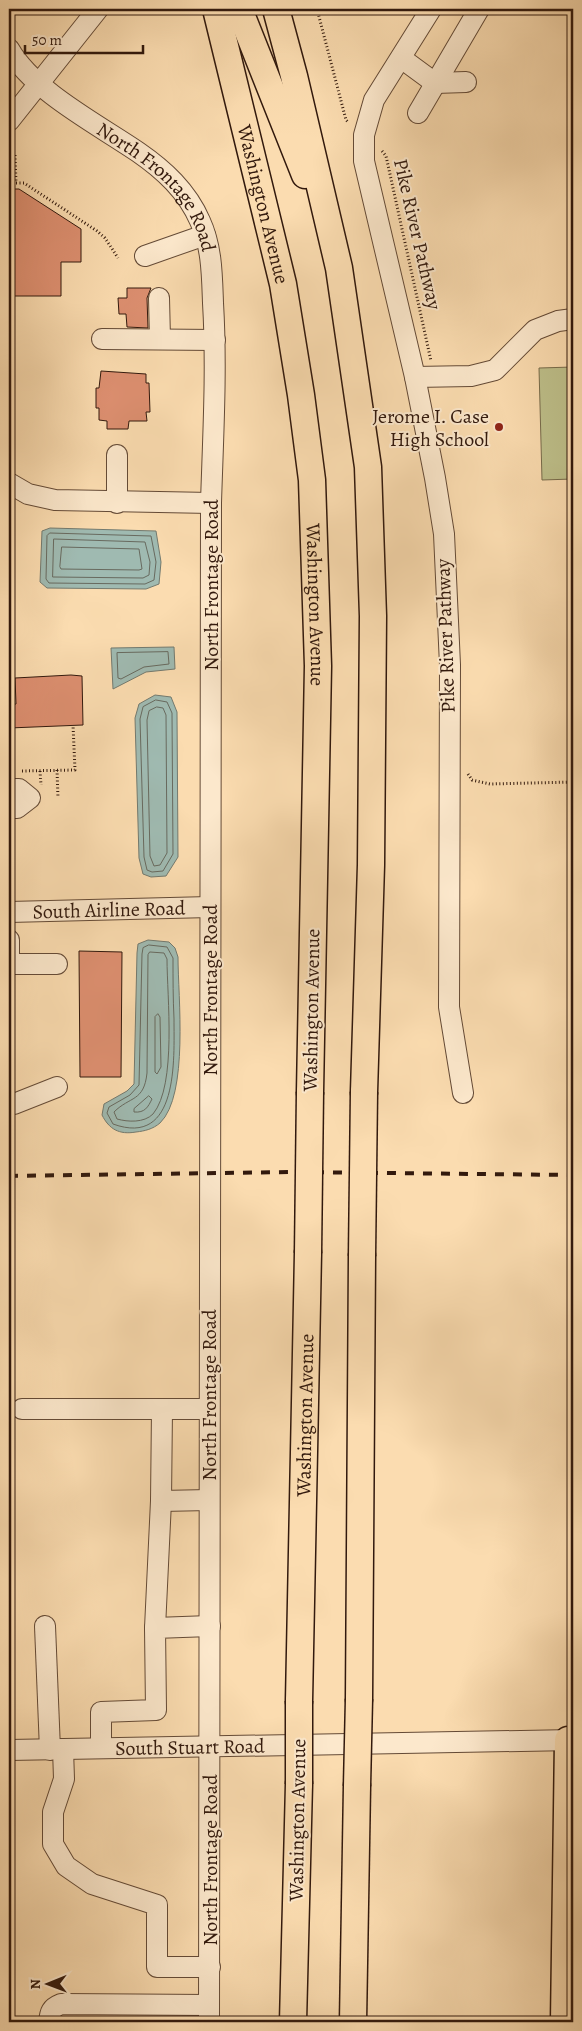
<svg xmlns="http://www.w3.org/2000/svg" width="582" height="2031" font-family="Alegreya,serif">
  <rect width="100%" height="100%" fill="#fbdcb0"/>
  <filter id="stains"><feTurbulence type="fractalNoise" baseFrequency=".004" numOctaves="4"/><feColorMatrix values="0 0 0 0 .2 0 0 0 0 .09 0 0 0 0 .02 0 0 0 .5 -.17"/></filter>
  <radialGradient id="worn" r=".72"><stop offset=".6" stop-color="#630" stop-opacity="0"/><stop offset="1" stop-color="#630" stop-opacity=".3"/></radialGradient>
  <!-- green -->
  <polygon fill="#bec08b" stroke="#786c4c" points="573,367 573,479 542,480 539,368"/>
  <!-- water -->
  <g fill="#9fbab1" stroke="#737a6f">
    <polygon points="50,528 156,531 161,562 159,584 146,589 47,588 40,582 42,531"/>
    <polygon points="174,647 175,669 146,672 113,689 111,648"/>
    <polygon points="155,695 171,697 177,712 178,857 166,876 151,877 143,874 139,858 135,718 139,704"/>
    <path d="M 148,940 L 169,942 L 175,948 L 178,957 C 178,996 189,1095 160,1123 C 153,1129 145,1131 136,1132 C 119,1135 109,1129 102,1115 L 104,1104 L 127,1091 L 134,1084 L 137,953 L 138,944 Z"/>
  </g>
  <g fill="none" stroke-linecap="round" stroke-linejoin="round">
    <!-- shore -->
    <g stroke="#686a5f" stroke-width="1">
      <polygon points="50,533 151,536 156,562 154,580 145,584 49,583 46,579 47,536"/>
      <polygon points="54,539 145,542 150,562 149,575 143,578 53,577"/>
      <polygon points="62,547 139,549 142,569 139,570 61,569 60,567"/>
      <polygon points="168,652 169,664 144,667 121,679 118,678 117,653"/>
      <polygon points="156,700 167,702 172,713 173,854 163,871 152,872 147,870 144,857 140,719 143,707"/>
      <polygon points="157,707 163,708 166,715 167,853 160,865 154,866 150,856 147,720 149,711"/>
      <path d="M 149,945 L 167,947 L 173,958 C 173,978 173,999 174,1019 C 174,1059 179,1148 113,1124 L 107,1113 L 109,1107 L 130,1095 L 139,1085 L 142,954 L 143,948 Z"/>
      <path d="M 150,952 L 164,953 L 167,959 C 167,996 177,1085 153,1114 C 144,1123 128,1122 117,1119 L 114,1112 C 130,1096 144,1102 147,1073 L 148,955 Z"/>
      <polygon points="158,1014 160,1017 161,1067 157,1074 155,1072 155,1017"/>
      <path d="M 149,1096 L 152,1099 C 148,1107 145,1113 134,1112 L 134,1109 Z"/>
    </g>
  </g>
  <!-- building -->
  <g fill="#dd8f70" stroke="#32190d">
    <polygon points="9,189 19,189 81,229 81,262 61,262 61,296 9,296"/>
    <polygon points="127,288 151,288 147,298 148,328 127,327 126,314 119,314 118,298 127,298"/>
    <polygon points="101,371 146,374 146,383 149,383 150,412 146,412 147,421 129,421 128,429 107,429 107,421 99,420 99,408 96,408 96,388 99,388"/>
    <polygon points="71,675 82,676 83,725 9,728 9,705 16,704 15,678"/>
    <polygon points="79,951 122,952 121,1077 80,1077"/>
  </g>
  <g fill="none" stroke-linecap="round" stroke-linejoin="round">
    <!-- minor casing -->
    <g stroke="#644a36" stroke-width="22">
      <g id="minor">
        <polyline points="431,9 374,100 364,135 364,161 415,377 435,478 444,534 450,665 449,1007 463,1093"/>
        <path id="s1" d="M 9,49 C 33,91 97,124 138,152 C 164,170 187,191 200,221 C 212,247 212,275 213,303 C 217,369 213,437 211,503 L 209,2022"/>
        <polyline points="401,58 435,83 466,82"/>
        <polyline points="418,113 479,9"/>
        <polyline points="9,121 98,9"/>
        <polyline points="145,256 205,235"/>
        <polyline points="159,298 160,339"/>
        <polyline points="102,339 215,340"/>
        <polyline points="415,377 471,376 495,370 535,330 558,321 573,319"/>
        <polyline points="9,483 28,494 55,500 211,503"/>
        <polyline points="117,503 117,455"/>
        <polyline points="9,789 19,789 30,798 17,808 9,808"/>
        <path id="s2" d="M 9,912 L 210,907"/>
        <polyline points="9,940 9,964 57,964"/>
        <polyline points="14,1104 57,1087"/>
        <polyline points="22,1409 209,1409"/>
        <polyline points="162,1409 161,1501 209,1500"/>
        <polyline points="45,1626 50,1750"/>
        <polyline points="155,1628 161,1501"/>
        <polyline points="101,1748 101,1712 156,1710 155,1628 210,1626"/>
        <polyline points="63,1749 64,1779 53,1812 53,1844 66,1866 92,1884 157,1905 157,1967 210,1967"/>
        <path id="s3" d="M 9,1750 L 573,1740"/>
        <path d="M 49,2022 C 50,2012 51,2008 61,2004 L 209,2005"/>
      </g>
    </g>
    <!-- major casing -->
    <g stroke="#32190d" stroke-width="29">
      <g id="major">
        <path id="s4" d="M 216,9 L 283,284 L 301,395 L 312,480 L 318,666 L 310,1092"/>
        <polyline points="239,9 305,175"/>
        <polyline points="276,9 294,76 339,268 368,467 373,616 371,865 364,1092"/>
        <polyline points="359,1699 362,1256"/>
        <path id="s5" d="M 299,1701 L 308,1253"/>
        <polyline points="293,2022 299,1784"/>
        <polyline points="353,2022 357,1786"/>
        <polyline points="564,2022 568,1740"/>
      </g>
    </g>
    <!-- path -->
    <g stroke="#32190d" stroke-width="3" stroke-dasharray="1 2.5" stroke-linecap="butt">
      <polyline points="317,9 346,120 349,123"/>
      <polyline points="382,151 386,156 431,361"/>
      <polyline points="15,155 16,183"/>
      <polyline points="9,183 24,183 97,231 105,238 118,258"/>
      <polyline points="57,770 58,798"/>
      <polyline points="22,771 75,770 73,725"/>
      <polyline points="40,771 41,785"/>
      <polyline points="468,774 472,780 490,784 573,782"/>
    </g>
    <!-- minor -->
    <use href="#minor" stroke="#fce8cc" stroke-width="20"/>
    <!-- major -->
    <use href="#major" stroke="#fbdcb0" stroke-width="26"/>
    <!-- rail -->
    <polyline stroke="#32190d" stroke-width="4" stroke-dasharray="9 9" stroke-linecap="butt" points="9,1176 291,1172 573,1175"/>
    <!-- major-bridge casing -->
    <g stroke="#32190d" stroke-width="29" stroke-linecap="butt">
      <g id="major-bridge">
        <polyline points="308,1253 310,1092"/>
        <polyline points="362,1256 364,1092"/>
        <polyline points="299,1784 299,1701"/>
        <polyline points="357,1786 359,1699"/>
      </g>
    </g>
    <!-- major-bridge -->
    <use href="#major-bridge" stroke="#fbdcb0" stroke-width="26"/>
  </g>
  <!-- markers -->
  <circle fill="#8f2418" stroke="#fce8cc" stroke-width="2" cx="499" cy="427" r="5"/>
  <g text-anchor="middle" stroke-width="4" stroke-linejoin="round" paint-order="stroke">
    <!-- street labels -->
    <g font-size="20" fill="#32190d" stroke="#fce8cc">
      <text dy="7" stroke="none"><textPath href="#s1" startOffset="206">North Frontage Road</textPath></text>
      <text dy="7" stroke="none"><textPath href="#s4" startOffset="201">Washington Avenue</textPath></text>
      <text transform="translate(418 234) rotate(77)" y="7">Pike River Pathway</text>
      <text transform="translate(211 585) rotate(-90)" y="7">North Frontage Road</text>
      <text dy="7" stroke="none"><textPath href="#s4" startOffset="606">Washington Avenue</textPath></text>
      <text transform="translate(445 636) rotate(-92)" y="7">Pike River Pathway</text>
      <text dy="7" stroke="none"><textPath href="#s2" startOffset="100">South Airline Road</textPath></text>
      <text transform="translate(210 990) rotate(-90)" y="7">North Frontage Road</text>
      <text transform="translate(311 1010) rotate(-89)" y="7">Washington Avenue</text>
      <text transform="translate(209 1395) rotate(-90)" y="7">North Frontage Road</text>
      <text dy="7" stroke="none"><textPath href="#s5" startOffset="286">Washington Avenue</textPath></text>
      <text dy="7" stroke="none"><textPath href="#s3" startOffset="181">South Stuart Road</textPath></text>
      <text transform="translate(297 1820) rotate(-89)" y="7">Washington Avenue</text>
      <text transform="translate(210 1860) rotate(-90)" y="7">North Frontage Road</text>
    </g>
    <!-- poi labels -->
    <g font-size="20" fill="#32190d" stroke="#fce8cc" text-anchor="end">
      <text x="489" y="423">Jerome I. Case<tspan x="489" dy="23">High School</tspan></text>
    </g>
  </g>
  <!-- margin -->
  <rect width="582" height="2031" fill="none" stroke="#fbdcb0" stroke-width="30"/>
  <rect x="10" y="10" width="562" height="2011" fill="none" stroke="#32190d" stroke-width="2.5"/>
  <rect x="15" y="15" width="552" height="2001" fill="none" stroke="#32190d"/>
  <!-- north arrow -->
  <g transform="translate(48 1984) rotate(269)" stroke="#fce8cc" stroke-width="4" paint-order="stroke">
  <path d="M0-4L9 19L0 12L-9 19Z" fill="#32190d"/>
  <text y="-8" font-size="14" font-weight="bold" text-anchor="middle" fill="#32190d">N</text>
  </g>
  <!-- scale -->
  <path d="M25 45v8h118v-8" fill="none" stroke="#32190d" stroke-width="2.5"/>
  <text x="32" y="45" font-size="15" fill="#32190d" stroke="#fce8cc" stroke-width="4" paint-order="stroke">50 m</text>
  <rect width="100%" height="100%" filter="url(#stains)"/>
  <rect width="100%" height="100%" fill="url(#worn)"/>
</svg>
